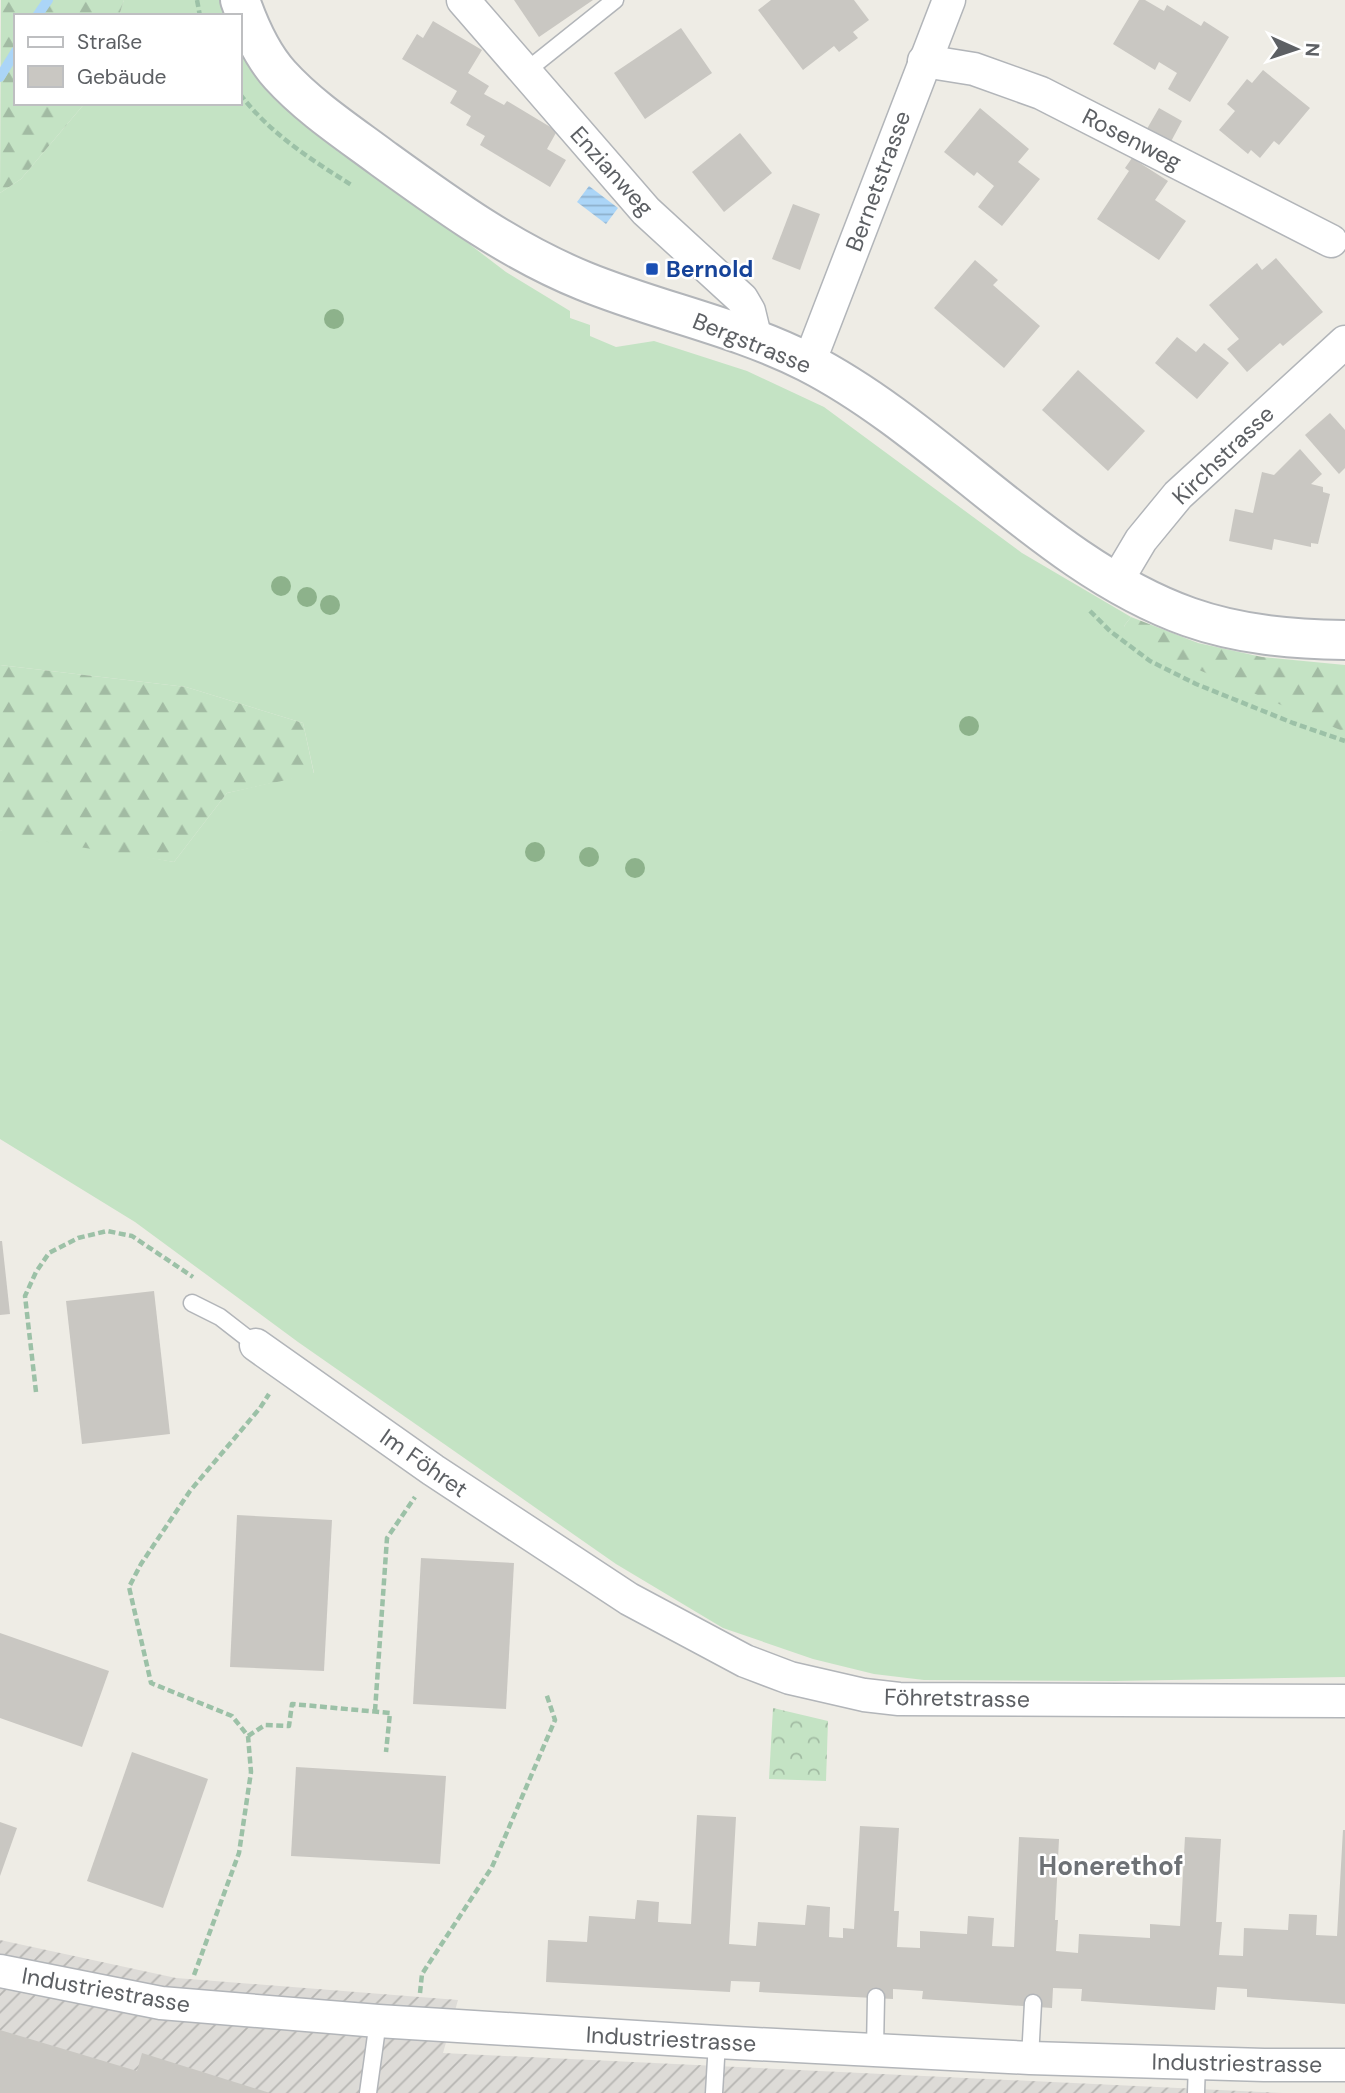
<svg xmlns="http://www.w3.org/2000/svg" width="1345" height="2093" font-family="'DM Sans',sans-serif">
  <defs>
    <pattern id="industrial-furrows" width="10" height="10" patternUnits="userSpaceOnUse" patternTransform="scale(1.75)"><rect width="10" height="10" fill="#dddbd7"/><path d="M-1 1l2-2M0 10L10 0M9 11l2-2" fill="none" stroke="#b6b5b2"/></pattern>
    <pattern id="forest-firs" width="22" height="20" patternUnits="userSpaceOnUse" patternTransform="scale(1.75)"><rect width="22" height="20" fill="#c4e3c4"/><path d="M5 1l3.5 6h-7zM16 11l3.5 6h-7z" fill="#a2bba3"/></pattern>
    <pattern id="park-crowns" width="20" height="18" patternUnits="userSpaceOnUse" patternTransform="scale(1.75)"><rect width="20" height="18" fill="#c4e3c4"/><path d="M2 6a3 3 0 1 1 6 0M12 15a3 3 0 1 1 6 0" fill="none" stroke="#a2bba3"/></pattern>
    <pattern id="water-rules" width="6" height="5" patternUnits="userSpaceOnUse" patternTransform="scale(1.75)"><rect width="6" height="5" fill="#abd5f7"/><path d="M0 2.5h6" fill="none" stroke="#8eb0cc"/></pattern>
  </defs>
  <rect width="100%" height="100%" fill="#eeece5"/>
  <!-- industrial -->
  <polygon fill="url(#industrial-furrows)" points="0,1940 176,1978 458,2000 443,2053 1283,2093 0,2093"/>
  <!-- grass -->
  <g fill="#c4e3c4">
    <polygon points="124,0 221,0 225,16 119,16"/>
    <polygon points="240,44 270,93 319,135 439,221 506,272 570,311 570,318 590,325 590,336 616,347 654,341 747,371 824,407 1022,553 1131,617 1124,626 1345,730 1345,1677 1114,1681 924,1680 874,1674 813,1659 723,1628 616,1564 298,1342 135,1222 0,1139 0,830 174,862 227,793 314,773 303,723 186,687 0,665 0,193 21,179 85,103 240,103"/>
  </g>
  <!-- forest -->
  <g fill="url(#forest-firs)">
    <polygon points="1,0 124,0 119,16 16,16 16,103 85,103 21,179 0,193"/>
    <polygon points="1131,617 1198,643 1262,657 1345,665 1345,732 1154,651 1124,626"/>
    <polygon points="0,665 186,687 303,723 314,774 227,793 174,862 16,837 0,830"/>
  </g>
  <!-- park -->
  <polygon fill="url(#park-crowns)" points="773,1708 828,1721 826,1781 769,1779"/>
  <!-- water -->
  <polygon fill="url(#water-rules)" points="589,186 618,208 606,224 577,202"/>
  <g fill="none" stroke-linecap="round" stroke-linejoin="round">
    <!-- stream -->
    <g stroke="#abd5f7" stroke-width="10">
      <polyline points="37,16 48,0"/>
      <polyline points="0,77 16,51"/>
    </g>
  </g>
  <!-- building -->
  <g fill="#c9c7c2">
    <polygon points="514,0 593,0 539,37"/>
    <polygon points="771,0 854,0 869,20 853,32 858,38 839,52 834,46 803,70 758,10"/>
    <polygon points="1139,0 1145,0 1164,11 1167,5 1201,26 1204,21 1229,37 1190,102 1168,89 1177,73 1159,62 1155,70 1113,44"/>
    <polygon points="433,21 482,50 468,73 489,86 484,94 504,105 507,101 557,131 547,149 566,160 550,187 480,145 485,136 466,125 471,116 450,103 457,91 402,59 417,34 423,38"/>
    <polygon points="681,28 712,73 645,119 614,73"/>
    <polygon points="1263,70 1310,108 1279,145 1274,141 1260,158 1251,150 1248,154 1219,130 1235,111 1227,104 1247,79 1252,83"/>
    <polygon points="980,108 1029,149 1018,162 1040,179 1002,226 978,207 994,186 977,172 974,176 944,152"/>
    <polygon points="1159,108 1182,121 1168,147 1144,134"/>
    <polygon points="740,133 772,173 724,212 692,172"/>
    <polygon points="1132,158 1168,181 1155,200 1186,221 1159,260 1097,219 1129,171 1125,168"/>
    <polygon points="793,204 820,214 800,270 772,259"/>
    <polygon points="1276,258 1323,312 1283,346 1280,343 1247,372 1227,349 1239,339 1209,305 1257,263 1262,270"/>
    <polygon points="975,260 998,280 993,285 1040,326 1004,368 934,308"/>
    <polygon points="1177,337 1196,352 1204,343 1229,363 1197,399 1155,363"/>
    <polygon points="1078,370 1145,431 1108,471 1042,410"/>
    <polygon points="1330,413 1345,430 1345,468 1339,474 1305,435"/>
    <polygon points="1300,449 1322,474 1311,484 1323,487 1323,492 1330,494 1318,544 1311,543 1311,547 1274,539 1272,550 1229,541 1235,509 1253,513 1262,472 1274,475"/>
    <polygon points="0,1241 2,1241 10,1314 0,1315"/>
    <polygon points="154,1291 170,1434 82,1444 66,1301"/>
    <polygon points="237,1515 332,1520 324,1671 230,1667"/>
    <polygon points="421,1558 514,1563 506,1709 413,1704"/>
    <polygon points="0,1633 109,1671 82,1747 0,1718"/>
    <polygon points="132,1752 208,1779 163,1908 87,1881"/>
    <polygon points="296,1767 446,1776 440,1864 291,1856"/>
    <polygon points="697,1815 736,1817 729,1944 756,1946 758,1922 805,1925 807,1905 830,1907 829,1937 843,1938 843,1928 854,1929 860,1826 899,1828 894,1911 899,1911 897,1947 920,1948 920,1931 967,1934 968,1916 994,1918 992,1946 1014,1947 1019,1837 1059,1839 1055,1920 1058,1920 1056,1951 1078,1953 1079,1934 1150,1938 1150,1924 1180,1926 1185,1837 1221,1839 1216,1922 1222,1922 1219,1955 1243,1956 1244,1928 1288,1930 1289,1914 1317,1915 1316,1935 1337,1936 1343,1830 1345,1830 1345,2004 1247,1997 1247,1989 1217,1987 1215,2010 1081,2001 1082,1989 1053,1988 1052,2008 922,1999 923,1991 893,1989 893,1999 759,1992 760,1982 731,1981 730,1992 546,1982 548,1940 587,1942 589,1916 635,1919 637,1900 659,1902 658,1922 691,1924"/>
    <polygon points="0,1822 17,1828 0,1876"/>
    <polygon points="0,2030 137,2071 142,2053 270,2093 0,2093"/>
  </g>
  <g fill="none" stroke-linecap="round" stroke-linejoin="round">
    <!-- service casing -->
    <g stroke="#b2b5b9" stroke-width="19">
      <g id="service">
        <polyline points="525,72 615,0"/>
        <polyline points="192,1303 220,1317 256,1345"/>
        <polyline points="875,2049 876,1997"/>
        <polyline points="1030,2058 1033,2003"/>
        <polyline points="368,2093 378,2021"/>
        <polyline points="714,2093 717,2042"/>
        <polyline points="1196,2093 1197,2062"/>
      </g>
    </g>
    <!-- minor casing -->
    <g stroke="#b2b5b9" stroke-width="35">
      <g id="minor">
        <polyline points="463,0 646,211 742,299 749,311 756,340"/>
        <polyline points="924,61 974,69 1041,93 1331,241"/>
        <polyline points="809,363 949,0"/>
        <polyline points="1116,582 1141,540 1178,495 1345,342"/>
        <polyline points="256,1345 433,1470 629,1599 745,1661 790,1678 864,1695 899,1699 1345,1701"/>
        <polyline points="0,1971 161,2003 378,2021 717,2042 1030,2058 1264,2065 1345,2065"/>
      </g>
    </g>
    <!-- tertiary casing -->
    <g stroke="#b2b5b9" stroke-width="42">
      <path id="tertiary" d="M 240,0 C 249,26 261,54 280,75 C 309,107 347,132 382,158 C 447,205 510,251 584,281 C 657,311 736,326 807,362 C 940,430 1048,567 1189,617 C 1240,635 1292,639 1345,640"/>
    </g>
    <!-- path -->
    <g stroke="#9cc1a7" stroke-width="4.5" stroke-dasharray="7 3.5" stroke-linecap="butt">
      <polyline points="197,0 200,16"/>
      <path d="M 240,94 C 270,134 312,160 353,186"/>
      <polyline points="1090,611 1110,631 1150,661 1196,684 1293,723 1345,741"/>
      <polyline points="36,1392 25,1296 36,1272 49,1253 78,1238 107,1231 132,1236 193,1277"/>
      <polyline points="375,1711 387,1538 415,1497"/>
      <polyline points="248,1736 265,1725 289,1726 292,1704 390,1713 386,1752"/>
      <polyline points="194,1975 239,1853 251,1772 248,1736 232,1716 151,1683 129,1587 141,1564 190,1491 260,1408 269,1394"/>
      <polyline points="420,1993 422,1974 492,1867 555,1720 546,1693"/>
    </g>
    <!-- service -->
    <use href="#service" stroke="#fff" stroke-width="16"/>
    <!-- minor -->
    <use href="#minor" stroke="#fff" stroke-width="32"/>
    <!-- tertiary -->
    <use href="#tertiary" stroke="#fff" stroke-width="38"/>
  </g>
  <!-- trees -->
  <g fill="#8db28b">
    <circle cx="334" cy="319" r="10"/>
    <circle cx="281" cy="586" r="10"/>
    <circle cx="307" cy="597" r="10"/>
    <circle cx="330" cy="605" r="10"/>
    <circle cx="969" cy="726" r="10"/>
    <circle cx="535" cy="852" r="10"/>
    <circle cx="589" cy="857" r="10"/>
    <circle cx="635" cy="868" r="10"/>
  </g>
  <!-- markers -->
  <rect fill="#1a4fb4" stroke="#fff" stroke-width="2.5" x="645" y="262" width="14" height="14" rx="3.5"/>
  <g text-anchor="middle" stroke-width="5" stroke-linejoin="round" paint-order="stroke">
    <!-- street labels -->
    <g font-size="23" fill="#5d6064" stroke="#fff">
      <text transform="translate(1132 139) rotate(27)" y="8">Rosenweg</text>
      <text transform="translate(612 171) rotate(48)" y="8">Enzianweg</text>
      <text transform="translate(878 181) rotate(-70)" y="8">Bernetstrasse</text>
      <text transform="translate(752 343) rotate(22)" y="8">Bergstrasse</text>
      <text transform="translate(1223 455) rotate(-44)" y="8">Kirchstrasse</text>
      <text transform="translate(424 1463) rotate(35)" y="8">Im Föhret</text>
      <text transform="translate(957 1698) rotate(1)" y="8">Föhretstrasse</text>
      <text transform="translate(106 1990) rotate(10)" y="8">Industriestrasse</text>
      <text transform="translate(671 2039) rotate(3)" y="8">Industriestrasse</text>
      <text transform="translate(1237 2063) rotate(1)" y="8">Industriestrasse</text>
    </g>
    <!-- transit labels -->
    <g font-size="23" font-weight="bold" fill="#164399" stroke="#fff" text-anchor="start">
      <text x="666" y="277">Bernold</text>
    </g>
    <!-- quarter labels -->
    <g font-size="26" font-weight="bold" fill="#6e7276" stroke="#fff">
      <text x="1111" y="1875">Honerethof</text>
    </g>
  </g>
  <!-- legend -->
  <rect x="14" y="14" width="228" height="91" fill="#ffffff" stroke="#bebfc1" stroke-width="2"/>
  <rect x="28" y="37" width="35" height="10" fill="#ffffff" stroke="#bebfc1" stroke-width="2"/>
  <text x="77" y="49" font-size="21" fill="#5d6064">Straße</text>
  <rect x="28" y="66" width="35" height="21" fill="#c9c7c2" stroke="#bebfc1" stroke-width="2"/>
  <text x="77" y="84" font-size="21" fill="#5d6064">Gebäude</text>
  <!-- north arrow -->
  <g transform="translate(1296 49) rotate(93)" stroke="#ffffff" stroke-width="5" paint-order="stroke">
  <path d="M0-5L12 26L0 18L-12 26Z" fill="#5d6064"/>
  <text y="-10" font-size="19" font-weight="bold" text-anchor="middle" fill="#5d6064">N</text>
  </g>
</svg>
